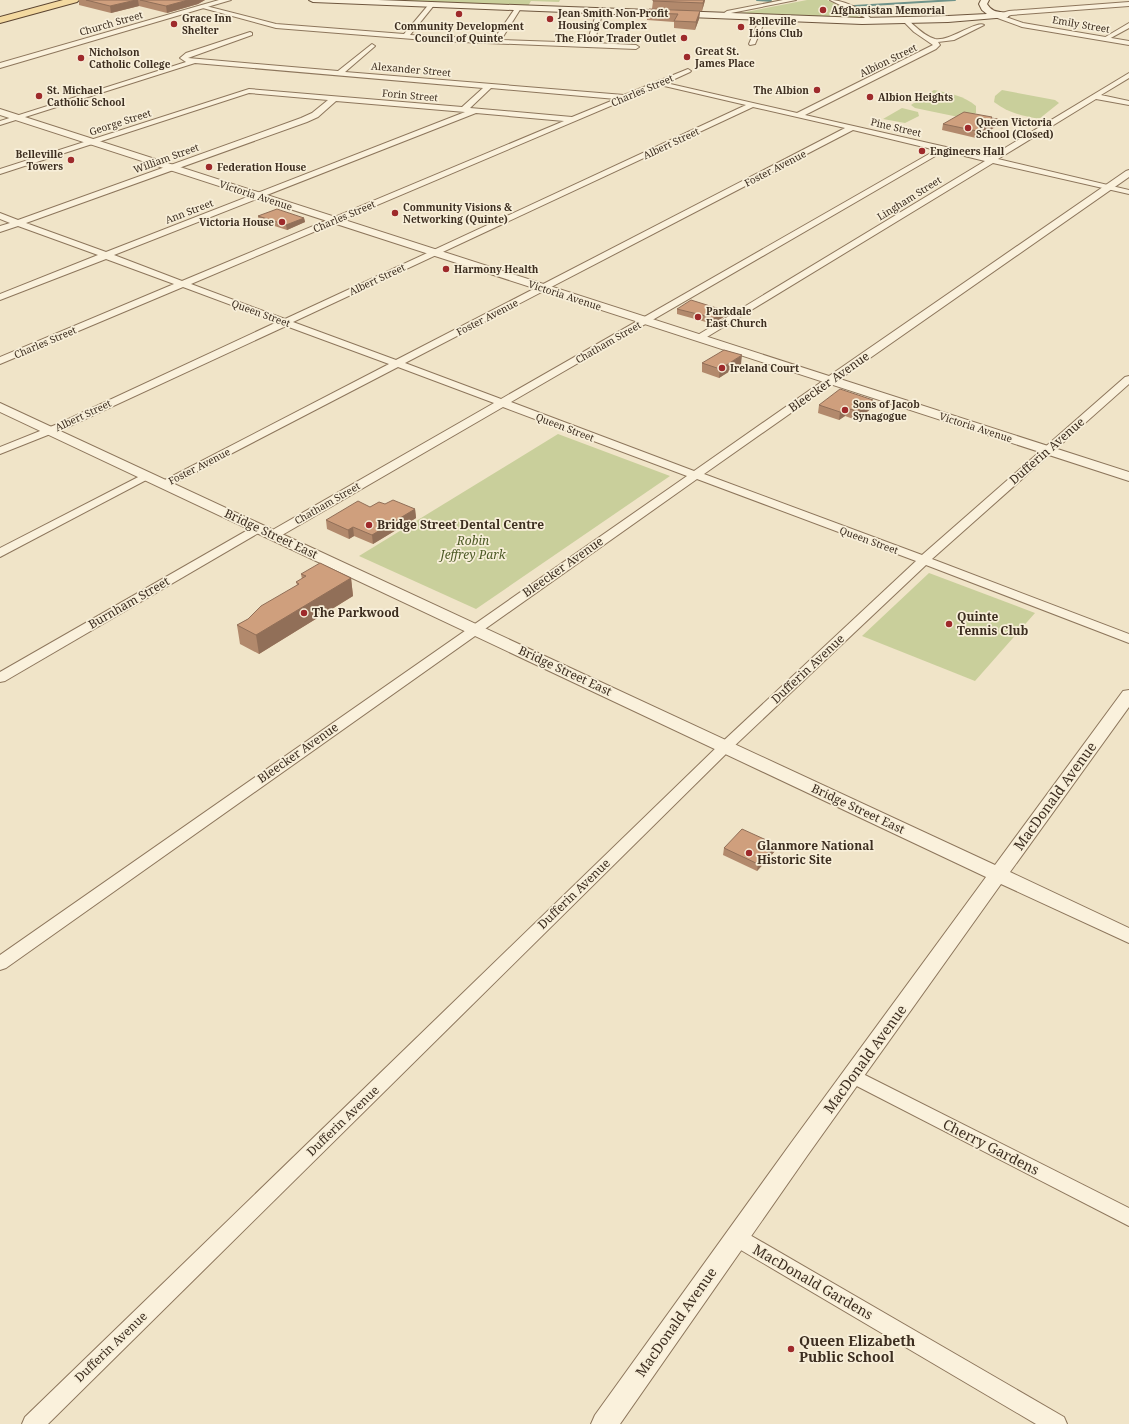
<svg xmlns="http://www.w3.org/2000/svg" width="1129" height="1424" font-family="'Noto Serif',serif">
  <rect width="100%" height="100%" fill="#f0e4c8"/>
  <!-- green -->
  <g fill="#c9cf9b">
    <path d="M381 0H560L559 2 531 1 528 6Z"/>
    <path d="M807 0H827L853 12 860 18 741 13Z"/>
    <path d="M934 90C950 93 964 96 976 106V113L968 119 915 108 911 105Z"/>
    <path d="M1002 90 1055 100 1059 103 1039 119C1023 116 1008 113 994 102L995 96Z"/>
    <path d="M902 108 918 112 919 116 905 123 883 119Z"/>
    <path d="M558 434 670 476 476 609 359 556Z"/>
    <path d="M929 573 1035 613 975 681 862 636Z"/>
  </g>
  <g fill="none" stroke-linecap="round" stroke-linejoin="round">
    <!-- stream -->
    <g stroke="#6f938a" stroke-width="2">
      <path d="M757 0 771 1"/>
      <path d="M854 6 955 0"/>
    </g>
    <defs>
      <g id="minor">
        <path d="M783 0H796L731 13 723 18 720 16 727 11Z"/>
        <path d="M830 0C844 0 865 10 873 21L868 22 864 17Z"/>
        <path d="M432 2 435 4 410 35 494 39 516 7 518 6 521 8 501 40 587 43 597 11 600 9 603 11 594 43 636 45 639 47 636 49 438 41 276 28 199 7 202 5 276 24 404 34 430 3Z"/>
        <path d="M763 16 766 18 755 44 750 45 749 44 760 18Z"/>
        <path d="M903 19H907C915 26 924 36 935 39 949 42 977 20 984 25L954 40 938 42 940 45 936 49 805 115 990 157 1129 73V78L1101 95 1129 101V105L1096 99 998 159 1129 190V194L993 163 702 340H696L694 338 696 336 985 161 944 151 511 402 694 471 827 378H835L836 380 835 382 704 474 922 555 1125 377 1129 376V384L932 559 1129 634V643L926 565 730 750 48 1424H22L25 1417 720 744 916 561 697 479 6 968 0 970V955L687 476 503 407 277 538H269L267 535 269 532 494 403 398 367 169 486H161L159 484 161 482 389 364 286 326 68 427 0 454V447L60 423 277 322 183 287 0 364V357L174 284 106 259 0 300V294L98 255 18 226 0 232V226L10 223 0 219V213L18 220 301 118 312 113 328 100 249 93 0 174V169L249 89 462 107 483 88 195 63 0 125V121L186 62 180 58 186 53 250 32 252 33V35L188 58 338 71 372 44 375 46 374 47 345 72 624 95 688 69 691 71 690 72 666 83 797 113 933 45 914 32 903 21ZM660 85 746 105 285 319 191 284ZM491 88 616 99 572 117 470 108ZM336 101 465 112 106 252 26 223 307 122 318 117ZM753 107 845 128 396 360 293 322ZM476 113 564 121 182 281 114 255ZM853 130 936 150 501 399 405 363Z"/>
        <path d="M1129 23V28L1107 40 1102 39Z"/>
        <path d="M146 473 150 474 152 476 150 478 0 557V548Z"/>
        <path d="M258 524 262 525 264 528 262 531 5 681 0 682V672Z"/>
        <path d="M853 1069 1129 1208V1226L847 1081 844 1076 847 1071Z"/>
        <path d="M736 1228 743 1231 1064 1417 1067 1424H1036L729 1243 726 1237 729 1231Z"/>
      </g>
      <g id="tertiary">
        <path d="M219 0H231L0 68V63Z"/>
        <path d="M1129 2V6L1011 15 1006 17 1023 23 1129 41V45L1022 27 992 16 996 14 1001 15 1002 13 1009 11Z"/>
        <path d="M0 109 829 376 1126 171 1129 170V177L840 379 1129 472V481L0 115Z"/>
        <path d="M0 403 995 865 1123 691 1129 690V707L1010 872 1129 928V943L1001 884 807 1156 620 1424H591L595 1415 791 1143 986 877 0 412Z"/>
      </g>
      <path id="secondary" d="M309 0H378L862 18 948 16 987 14 982 10 979 4 981 0H989L987 4C995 16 1002 9 1009 15L1008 17 948 22 862 24 313 2Z"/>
      <path id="primary" d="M63 0H79L77 2 0 23V17Z"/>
    </defs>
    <!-- minor casing -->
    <use href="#minor" stroke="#8d765c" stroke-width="2"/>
    <!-- tertiary casing -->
    <use href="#tertiary" stroke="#8d765c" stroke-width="2"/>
    <!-- secondary casing -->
    <use href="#secondary" stroke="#6f573f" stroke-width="2"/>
    <!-- primary casing -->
    <use href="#primary" stroke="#5b4430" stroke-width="2"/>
    <!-- minor -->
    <use href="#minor" fill="#faf1dc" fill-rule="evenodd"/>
    <!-- tertiary -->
    <use href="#tertiary" fill="#faf1dc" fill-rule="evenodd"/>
    <!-- secondary -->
    <use href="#secondary" fill="#faf1dc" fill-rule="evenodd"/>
    <!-- primary -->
    <use href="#primary" fill="#f3d9a0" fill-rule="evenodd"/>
  </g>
  <!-- wall -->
  <g fill="#b2896c">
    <path d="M79 0H205L198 4 167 13 139 6 111 13 79 5Z"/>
    <path d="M705 0 704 4 702 11 652 9 653 1Z"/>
    <path d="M700 11 699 19 695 30 674 28V22L647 20V13Z"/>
    <path d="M992 118 998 119 997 126 976 138 942 130 943 124Z"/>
    <path d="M258 216 304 218 305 222 287 230 259 221Z"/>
    <path d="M677 309 725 316 713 324 677 314Z"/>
    <path d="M702 363 741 364 719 378 702 372Z"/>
    <path d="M873 400 872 408 856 420 845 416 839 420 818 413 819 405Z"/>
    <path d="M385 504 415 509 416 518 373 544 354 536 349 539 327 529 326 520 370 507Z"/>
    <path d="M301 574 351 578 353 596 259 654 240 644 237 625 248 619 297 585 296 582 302 579Z"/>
    <path d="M724 848 775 851 757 871 723 855Z"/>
  </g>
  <!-- shaded-wall -->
  <g fill="#916f58">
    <path d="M136 0H138L139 6 111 13 110 6Z"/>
    <path d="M188 0H205L198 4 167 13 166 6Z"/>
    <path d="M704 0H705L704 4 702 11 703 3Z"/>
    <path d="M700 11 699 19 695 30 696 22Z"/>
    <path d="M992 117 991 123 998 119 997 126 976 138 977 131Z"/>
    <path d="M304 218 305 222 287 230 286 225Z"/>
    <path d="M726 311 725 316 713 324 714 318Z"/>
    <path d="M742 355 741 364 719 378 720 369Z"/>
    <path d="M873 400 872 408 856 420 857 411Z"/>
    <path d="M846 408 845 416 839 420 840 412Z"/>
    <path d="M415 509 416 518 373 544 372 535Z"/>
    <path d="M353 527 354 536 349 539 348 530Z"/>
    <path d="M351 578 353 596 259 654 256 635Z"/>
    <path d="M775 844V851L757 871 758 864Z"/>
  </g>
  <!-- building -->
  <g fill="#cf9f7d" stroke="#916f58">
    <path d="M86 0H136L110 6Z"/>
    <path d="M140 0H188L166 6Z"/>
    <path d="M653 0H704L703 3 653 1Z"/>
    <path d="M649 9 700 11 696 22 674 21 678 14 647 13Z"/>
    <path d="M964 112 992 117 991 118 998 119 977 131 943 124Z"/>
    <path d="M277 209 304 218 286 225 258 216Z"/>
    <path d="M691 300 726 311 714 318 677 309Z"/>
    <path d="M724 350 742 355 720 369 702 363Z"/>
    <path d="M840 389 873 400 857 411 846 408 840 412 819 405Z"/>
    <path d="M393 500 415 509 372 535 353 527 348 530 326 520 358 501 370 507 379 502 385 504Z"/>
    <path d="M320 563 351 578 256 635 237 625 248 619 261 606 299 584 296 582 306 576 301 574Z"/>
    <path d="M742 829 775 844 758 864 724 848Z"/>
  </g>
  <!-- markers -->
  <g fill="#9e2a2b" stroke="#f7eed8" stroke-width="1.5">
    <circle cx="823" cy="10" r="4"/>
    <circle cx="459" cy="14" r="4"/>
    <circle cx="550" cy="19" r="4"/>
    <circle cx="174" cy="24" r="4"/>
    <circle cx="741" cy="27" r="4"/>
    <circle cx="684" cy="38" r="4"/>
    <circle cx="687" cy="57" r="4"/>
    <circle cx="81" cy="58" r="4"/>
    <circle cx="817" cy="90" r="4"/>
    <circle cx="39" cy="96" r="4"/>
    <circle cx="870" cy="97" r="4"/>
    <circle cx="968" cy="128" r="4"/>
    <circle cx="922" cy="151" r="4"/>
    <circle cx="71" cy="160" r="4"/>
    <circle cx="209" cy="167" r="4"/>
    <circle cx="395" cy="213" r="4"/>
    <circle cx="282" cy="222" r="4"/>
    <circle cx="446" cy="269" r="4"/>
    <circle cx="698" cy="317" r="4"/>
    <circle cx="722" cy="368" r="4"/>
    <circle cx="845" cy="410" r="4"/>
    <circle cx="369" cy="525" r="4"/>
    <circle cx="304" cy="613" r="4"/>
    <circle cx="949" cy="624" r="4"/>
    <circle cx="749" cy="853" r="4"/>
    <circle cx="791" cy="1349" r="4"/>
  </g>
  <g text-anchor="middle" stroke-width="3.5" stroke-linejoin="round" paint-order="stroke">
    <!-- far-poi labels -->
    <g font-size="10" font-weight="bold" fill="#3d2e20" stroke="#f7eed8" text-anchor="start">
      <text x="831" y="14">Afghanistan Memorial</text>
      <text x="558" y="17">Jean Smith Non-Profit<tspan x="558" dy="12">Housing Complex</tspan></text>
      <text x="182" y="22">Grace Inn<tspan x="182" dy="12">Shelter</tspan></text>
      <text x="749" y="25">Belleville<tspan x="749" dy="12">Lions Club</tspan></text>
      <text x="459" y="30" text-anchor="middle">Community Development<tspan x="459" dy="12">Council of Quinte</tspan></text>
      <text x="676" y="42" text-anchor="end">The Floor Trader Outlet</text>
      <text x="695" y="55">Great St.<tspan x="695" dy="12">James Place</tspan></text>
      <text x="89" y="56">Nicholson<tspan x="89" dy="12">Catholic College</tspan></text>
      <text x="47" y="94">St. Michael<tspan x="47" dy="12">Catholic School</tspan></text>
      <text x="809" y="94" text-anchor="end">The Albion</text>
      <text x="878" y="101">Albion Heights</text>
      <text x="976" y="126">Queen Victoria<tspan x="976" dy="12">School (Closed)</tspan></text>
      <text x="930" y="155">Engineers Hall</text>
      <text x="63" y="158" text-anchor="end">Belleville<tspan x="63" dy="12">Towers</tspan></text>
      <text x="217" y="171">Federation House</text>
      <text x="403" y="211">Community Visions &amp;<tspan x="403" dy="12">Networking (Quinte)</tspan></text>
      <text x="274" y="226" text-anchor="end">Victoria House</text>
      <text x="454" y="273">Harmony Health</text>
      <text x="706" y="315">Parkdale<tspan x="706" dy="12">East Church</tspan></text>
      <text x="730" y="372">Ireland Court</text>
      <text x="853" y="408">Sons of Jacob<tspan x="853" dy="12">Synagogue</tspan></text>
    </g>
    <!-- far-street labels -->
    <g font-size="10" fill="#3d2e20" stroke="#f7eed8">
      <text transform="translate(111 23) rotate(-16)" y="4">Church Street</text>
      <text transform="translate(1081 24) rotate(10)" y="4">Emily Street</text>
      <text transform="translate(888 60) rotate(-26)" y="4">Albion Street</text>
      <text transform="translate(411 69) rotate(5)" y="4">Alexander Street</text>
      <text transform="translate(642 90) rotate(-23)" y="4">Charles Street</text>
      <text transform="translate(410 95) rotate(5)" y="4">Forin Street</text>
      <text transform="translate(120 122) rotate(-18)" y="4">George Street</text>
      <text transform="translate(896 127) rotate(13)" y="4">Pine Street</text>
      <text transform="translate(671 143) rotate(-25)" y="4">Albert Street</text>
      <text transform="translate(166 158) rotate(-20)" y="4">William Street</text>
      <text transform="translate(775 168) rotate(-27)" y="4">Foster Avenue</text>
      <text transform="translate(256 195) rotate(18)" y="4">Victoria Avenue</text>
      <text transform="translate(909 198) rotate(-32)" y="4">Lingham Street</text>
      <text transform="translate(189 211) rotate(-21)" y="4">Ann Street</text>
      <text transform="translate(344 216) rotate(-23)" y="4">Charles Street</text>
      <text transform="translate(377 279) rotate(-25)" y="4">Albert Street</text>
      <text transform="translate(565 295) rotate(18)" y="4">Victoria Avenue</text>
      <text transform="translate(261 313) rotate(20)" y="4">Queen Street</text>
      <text transform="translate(487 317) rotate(-27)" y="4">Foster Avenue</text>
      <text transform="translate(45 342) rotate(-23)" y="4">Charles Street</text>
      <text transform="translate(608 342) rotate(-30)" y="4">Chatham Street</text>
      <text transform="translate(83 415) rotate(-25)" y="4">Albert Street</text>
      <text transform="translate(565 427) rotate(21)" y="4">Queen Street</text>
      <text transform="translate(976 427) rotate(18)" y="4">Victoria Avenue</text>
      <text transform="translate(199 466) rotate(-27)" y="4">Foster Avenue</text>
      <text transform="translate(327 503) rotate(-30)" y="4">Chatham Street</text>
      <text transform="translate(869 540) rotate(20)" y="4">Queen Street</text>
    </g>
    <!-- street labels -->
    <g font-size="12" fill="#3d2e20" stroke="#f7eed8">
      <text transform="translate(829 382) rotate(-35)" y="4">Bleecker Avenue</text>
      <text transform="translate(1047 451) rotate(-41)" y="4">Dufferin Avenue</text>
      <text transform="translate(271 534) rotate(25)" y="4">Bridge Street East</text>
      <text transform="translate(563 567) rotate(-35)" y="4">Bleecker Avenue</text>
      <text transform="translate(129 603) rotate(-30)" y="4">Burnham Street</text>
      <text transform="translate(808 669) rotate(-43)" y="4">Dufferin Avenue</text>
      <text transform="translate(565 671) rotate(25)" y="4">Bridge Street East</text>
      <text transform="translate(298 753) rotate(-35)" y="4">Bleecker Avenue</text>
      <text transform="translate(858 809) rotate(25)" y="4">Bridge Street East</text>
      <text transform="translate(574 894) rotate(-44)" y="4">Dufferin Avenue</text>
      <text transform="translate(343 1121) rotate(-44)" y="4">Dufferin Avenue</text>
      <text transform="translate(111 1347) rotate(-44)" y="4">Dufferin Avenue</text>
    </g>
    <!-- poi labels -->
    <g font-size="12" font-weight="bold" fill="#3d2e20" stroke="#f7eed8" text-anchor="start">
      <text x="377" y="529">Bridge Street Dental Centre</text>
      <text x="312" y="617">The Parkwood</text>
      <text x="957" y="621">Quinte<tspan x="957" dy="14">Tennis Club</tspan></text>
      <text x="757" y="850">Glanmore National<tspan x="757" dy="14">Historic Site</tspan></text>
    </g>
    <!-- park labels -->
    <g font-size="12" font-style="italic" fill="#4d5a26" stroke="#f7eed8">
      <text x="473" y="545">Robin<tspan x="473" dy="14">Jeffrey Park</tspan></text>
    </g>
    <!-- near-street labels -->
    <g font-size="14" fill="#3d2e20" stroke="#f7eed8">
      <text transform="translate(1055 796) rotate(-54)" y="5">MacDonald Avenue</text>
      <text transform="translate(865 1059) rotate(-54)" y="5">MacDonald Avenue</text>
      <text transform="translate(991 1147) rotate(27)" y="5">Cherry Gardens</text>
      <text transform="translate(813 1282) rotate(30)" y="5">MacDonald Gardens</text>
      <text transform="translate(676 1322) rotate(-55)" y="5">MacDonald Avenue</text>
    </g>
    <!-- near-poi labels -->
    <g font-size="14" font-weight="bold" fill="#3d2e20" stroke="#f7eed8" text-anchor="start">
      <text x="799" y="1346">Queen Elizabeth<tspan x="799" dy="16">Public School</tspan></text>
    </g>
  </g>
</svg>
